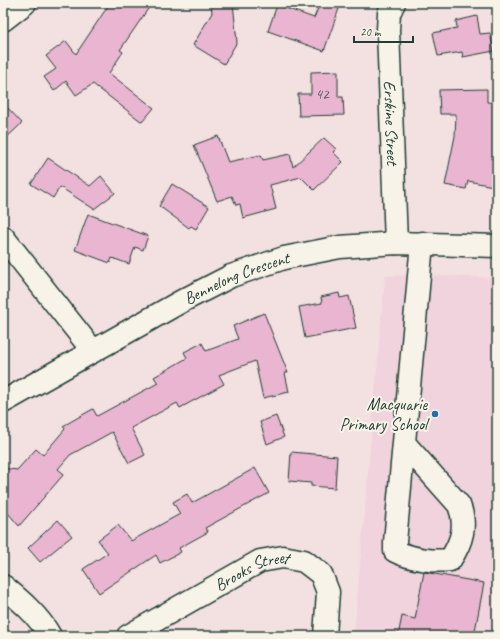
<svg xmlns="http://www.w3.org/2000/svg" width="500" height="639" font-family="Caveat,sans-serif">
  <rect width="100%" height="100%" fill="#f3e0e1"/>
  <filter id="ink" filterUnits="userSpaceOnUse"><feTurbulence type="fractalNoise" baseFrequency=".025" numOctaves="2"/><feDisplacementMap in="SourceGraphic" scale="8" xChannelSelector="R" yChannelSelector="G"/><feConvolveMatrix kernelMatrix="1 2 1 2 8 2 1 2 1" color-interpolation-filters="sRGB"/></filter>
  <g filter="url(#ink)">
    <!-- built -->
    <path fill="#f0d3dc" d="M424 275 497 278V636H354L385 276Z"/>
    <!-- building -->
    <g fill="#eab5d0" stroke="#1f3d34">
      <path d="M110 3H152L120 50 123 52 109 73 154 108 142 122 93 84 76 95 66 81 54 91 44 77 56 69 46 56 66 41 76 54Z"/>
      <path d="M211 3H233L237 42 224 64 193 45 212 13Z"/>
      <path d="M320 3H341L324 51 268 31 277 5 314 18Z"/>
      <path d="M477 16 480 34 490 33 494 51 463 57 462 52 438 56 433 33 457 28 456 21Z"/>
      <path d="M338 71V97H343L344 115 299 116 298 94H311V72Z"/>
      <path d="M487 89V102L497 103V163L493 186 468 181 466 189 445 185 455 136 456 114H440L439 90Z"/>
      <path d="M3 103 22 123 3 141Z"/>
      <path d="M218 136 228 162 261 155 263 160 290 154 293 167 324 138 336 149 333 152 343 162 314 190 301 177 270 185 276 209 243 218 240 204 236 205 232 196 217 201 194 145Z"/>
      <path d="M48 158 90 186 101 176 115 193 94 209 60 187 53 198 31 184Z"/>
      <path d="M172 184 209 207 196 229 191 226 189 228 159 206Z"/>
      <path d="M88 214 148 236 143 250 135 247 129 264 112 258 110 263 75 250Z"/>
      <path d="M339 293 340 298 349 296 356 328 305 338 299 307 322 303 321 297Z"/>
      <path d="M264 313 288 373H285L289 392 263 398 255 361 219 375 224 384 180 408 177 403 131 428 145 455 129 463 112 432 70 455 58 469 64 474 19 526 3 507V468L17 470 36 449 43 455 65 429 63 426 93 409 97 416 158 383 154 377 187 358 184 352 202 343 206 351 238 339 233 326Z"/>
      <path d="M276 416 284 437 267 444 260 422Z"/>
      <path d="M291 452 337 456 335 488 311 486V483L289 481Z"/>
      <path d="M255 468 269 493 205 528 208 532 179 548 181 552 160 563 156 555 99 593 83 569 108 553 98 540 118 525 131 541 180 514 173 502 187 494 192 503Z"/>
      <path d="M58 520 72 536 40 562 28 548Z"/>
      <path d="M424 572 484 583 474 636H398L402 616 415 619Z"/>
    </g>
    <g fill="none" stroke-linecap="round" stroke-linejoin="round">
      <defs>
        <g id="minor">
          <path id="s1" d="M394 3 389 13 388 30 396 243"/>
          <path d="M3 20 25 3"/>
          <path d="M3 237 93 351"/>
          <path id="s2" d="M3 402 182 301 231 276 284 258 340 247 396 243 497 246"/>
          <path d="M404 443 459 505C467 525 462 542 450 560 433 562 411 559 395 551V542L422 243"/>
          <path d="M3 586C20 600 39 616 50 636"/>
          <path id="s3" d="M128 636 260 561 283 557 304 561 321 574 328 592 325 636"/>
        </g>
      </defs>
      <!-- minor casing -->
      <use href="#minor" stroke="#1f3d34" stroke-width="25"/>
      <!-- minor -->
      <use href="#minor" stroke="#f7f3e8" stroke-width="22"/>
    </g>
  </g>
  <!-- markers -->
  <circle fill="#1f6fb2" stroke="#f7f3e8" stroke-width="1.5" cx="435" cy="414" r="4"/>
  <g text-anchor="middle" stroke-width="4" stroke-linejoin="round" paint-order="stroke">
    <!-- number labels -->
    <g font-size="15" fill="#525b5b">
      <text x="322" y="99">42</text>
    </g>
    <!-- street labels -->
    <g font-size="17" fill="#1f3d34" stroke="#f7f3e8">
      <text dy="6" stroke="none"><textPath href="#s1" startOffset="121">Erskine Street</textPath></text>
      <text dy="6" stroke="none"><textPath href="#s2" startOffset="265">Bennelong Crescent</textPath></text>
      <text dy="6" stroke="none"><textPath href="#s3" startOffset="141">Brooks Street</textPath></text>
    </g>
    <!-- poi labels -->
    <g font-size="17" fill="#1f3d34" stroke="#f7f3e8" text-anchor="end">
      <text x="427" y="410">Macquarie<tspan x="427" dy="20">Primary School</tspan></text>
    </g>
  </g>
  <!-- margin -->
  <rect width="500" height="639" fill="none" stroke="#f7f3e8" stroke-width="16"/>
  <rect x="8" y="8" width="484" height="623" fill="none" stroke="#1f3d34" stroke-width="1.5" filter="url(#ink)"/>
  <!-- scale -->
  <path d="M354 36v6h59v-6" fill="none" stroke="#1f3d34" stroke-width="2"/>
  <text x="360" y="36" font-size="12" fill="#1f3d34" stroke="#f7f3e8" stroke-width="3" paint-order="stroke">20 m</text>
</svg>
